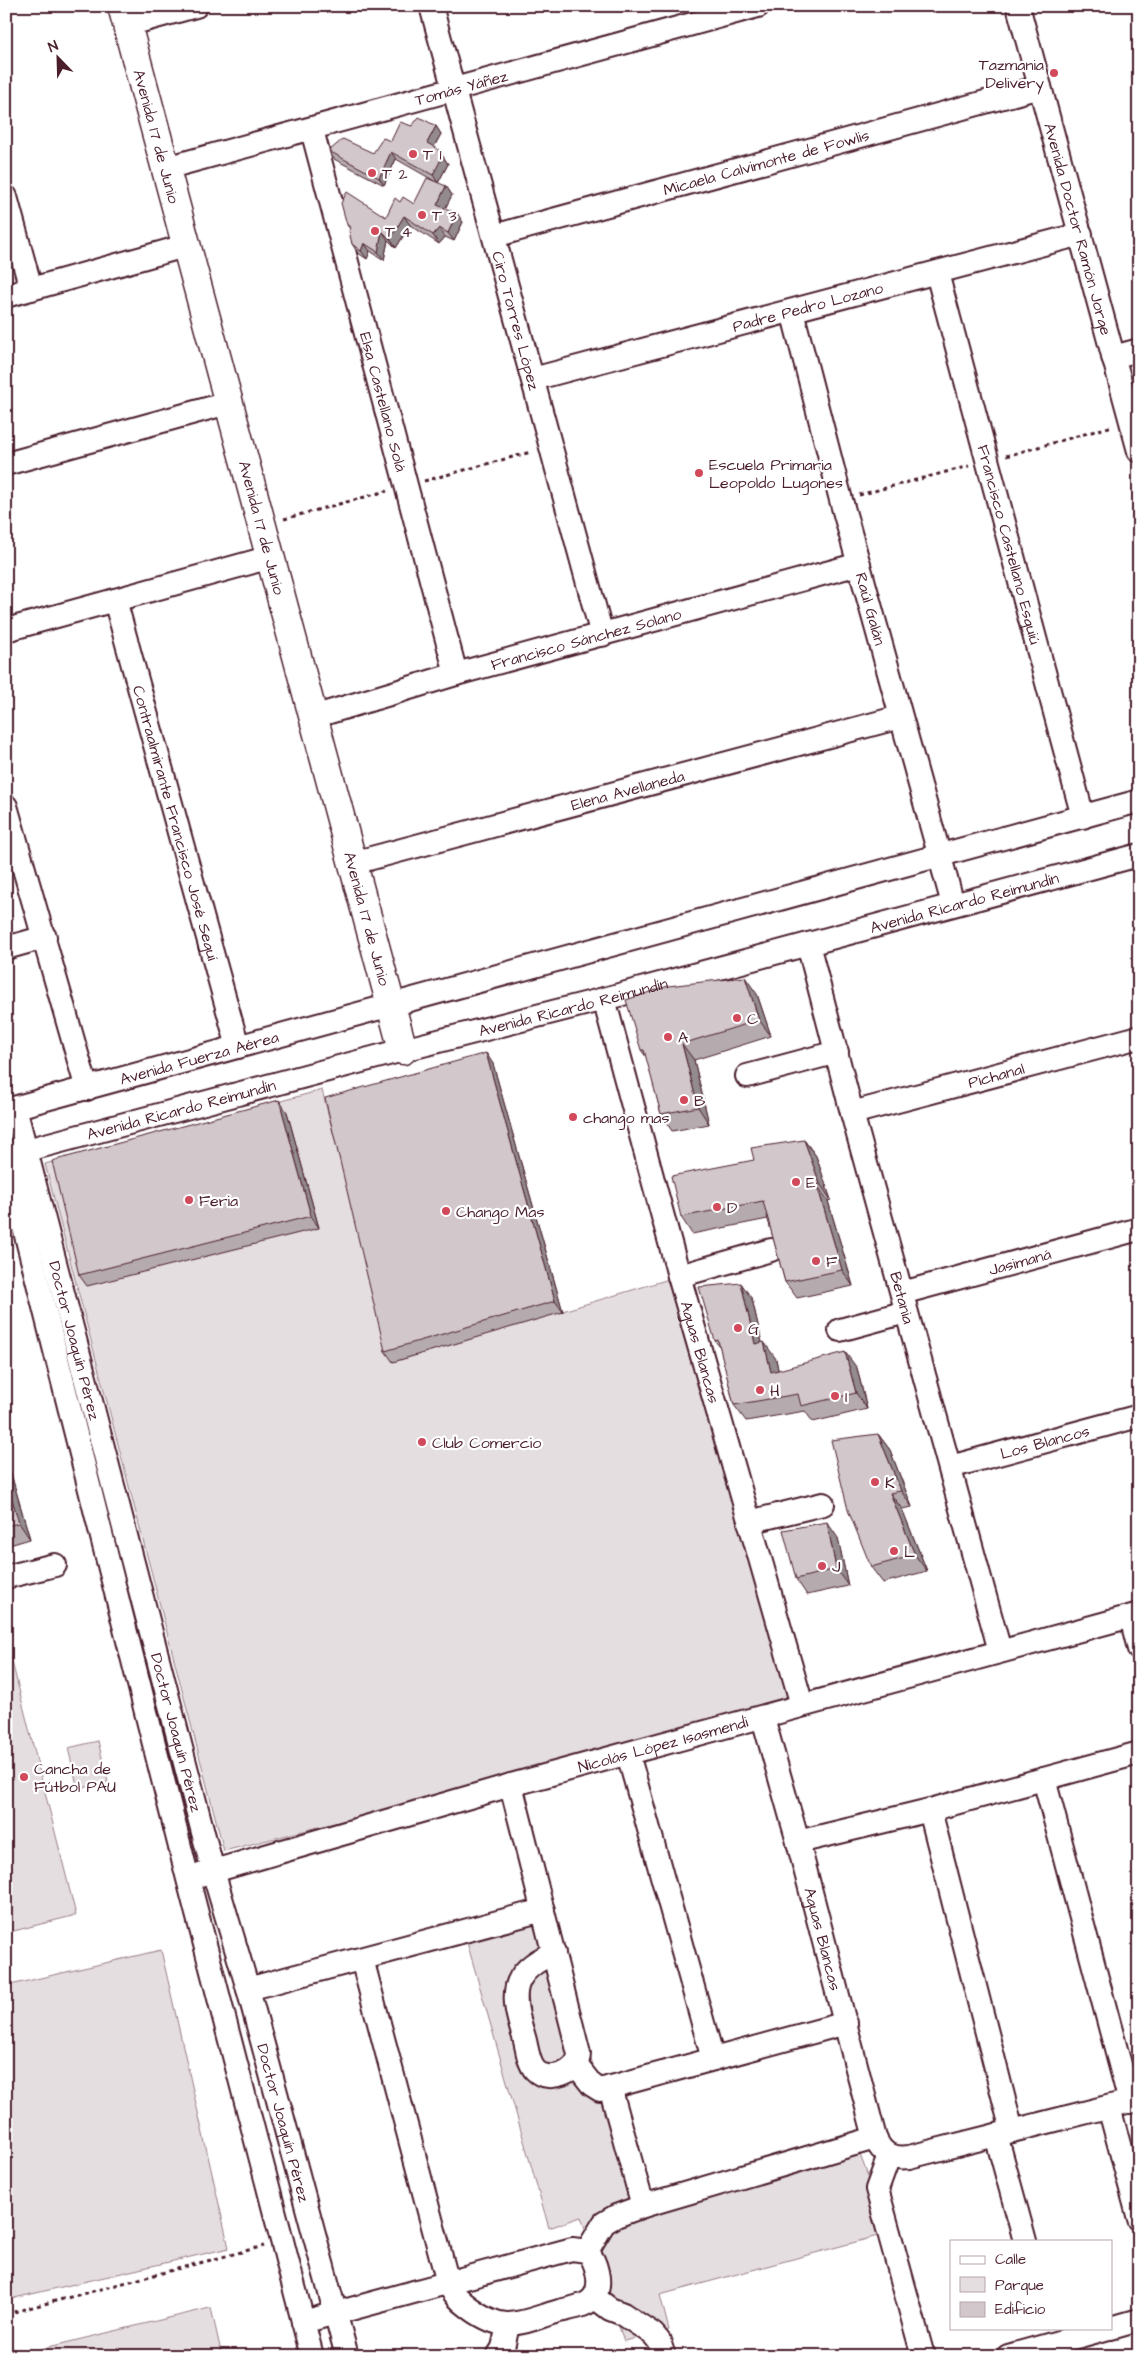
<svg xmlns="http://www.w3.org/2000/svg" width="1145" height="2362" font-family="'Architects Daughter',sans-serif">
  <rect width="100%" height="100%" fill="#fff"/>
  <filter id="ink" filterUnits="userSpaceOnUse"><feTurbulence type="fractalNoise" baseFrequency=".02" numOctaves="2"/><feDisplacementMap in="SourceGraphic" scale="10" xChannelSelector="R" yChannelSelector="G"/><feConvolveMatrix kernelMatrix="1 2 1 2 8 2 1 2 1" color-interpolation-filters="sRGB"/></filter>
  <g filter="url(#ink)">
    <!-- green -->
    <g fill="#e5dee0" stroke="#987e86">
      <path d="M322 1090 393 1362 679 1276 802 1705 224 1851 45 1164Z"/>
      <path d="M6 1638 76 1915 6 1933Z"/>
      <path d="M98 1741 108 1782 78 1789 68 1748Z"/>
      <path d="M544 1915 636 2198 852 2133 889 2233 660 2295 669 2330 624 2341 581 2217 549 2228 464 1932Z"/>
      <path d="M161 1950 229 2248 6 2300V1986Z"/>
      <path d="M211 2308 222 2356H11L210 2308Z"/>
    </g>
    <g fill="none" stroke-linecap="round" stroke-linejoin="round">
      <defs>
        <g id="minor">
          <path id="s1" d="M431 6 602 635"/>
          <path id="s2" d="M1018 6 1139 451"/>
          <path d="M127 25 196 6"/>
          <path id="s3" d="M312 130 456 674"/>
          <path id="s4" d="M166 168 758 6"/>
          <path d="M6 197 31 289"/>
          <path id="s5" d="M494 236 1040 87"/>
          <path id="s6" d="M937 273 1083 817"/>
          <path d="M6 296 185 246"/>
          <path id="s7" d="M792 311 841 500 953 904"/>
          <path d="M1113 357 1139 350"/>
          <path id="s8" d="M533 379 1081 234"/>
          <path d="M6 464 228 403"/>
          <path id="s9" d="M115 600 238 1047"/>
          <path d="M6 630 271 557"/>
          <path id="s10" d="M313 717 456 674 859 564"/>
          <path d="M6 806 87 1089"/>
          <path id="s11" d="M353 863 900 717"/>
          <path id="s12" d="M808 944 852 1113 1000 1651"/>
          <path d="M6 948 45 937"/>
          <path id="s13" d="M604 999 679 1276 802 1705"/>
          <path d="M747 1076 837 1052"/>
          <path id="s14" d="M15 1108 213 1871 248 1989 347 2356"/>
          <path id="s15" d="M6 1110 1139 801"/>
          <path id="s16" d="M852 1113 1139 1037"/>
          <path id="s17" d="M12 1154 403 1050 604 999 1139 855"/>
          <path d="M6 1156 188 1879 312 2356"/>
          <path d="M679 1276 771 1250"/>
          <path id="s18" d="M902 1293 1139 1229"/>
          <path d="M840 1330 906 1312"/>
          <path id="s19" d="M950 1467 1139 1416"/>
          <path d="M749 1522 823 1504"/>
          <path d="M6 1577 55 1565"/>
          <path d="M1131 1617 1139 1649"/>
          <path id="s20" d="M763 1718 798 1842 875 2138C882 2154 891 2159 909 2157L1139 2099"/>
          <path d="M628 1754 713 2059"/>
          <path d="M1044 1779 1130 2102"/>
          <path d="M511 1785 579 2054C579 2072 548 2084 535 2070 528 2062 527 2047 524 2037 511 1996 508 1972 554 1953"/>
          <path d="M930 1810 1012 2131"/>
          <path d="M798 1842 930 1810 1139 1753"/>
          <path id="s21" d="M200 1875 511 1785 1139 1614"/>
          <path d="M248 1989 543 1910"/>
          <path d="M577 2066 592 2085 600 2090 846 2023"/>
          <path d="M610 2087 643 2206"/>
          <path d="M1109 2107 1139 2219"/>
          <path d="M996 2135 1025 2241"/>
          <path d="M889 2156 877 2189 923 2356"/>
          <path d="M587 2251 604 2223 616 2216 643 2206 875 2138"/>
          <path d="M594 2297 610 2309 623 2314 653 2334 659 2341 664 2356"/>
          <path d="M303 2322C392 2297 482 2273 572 2249L587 2251C596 2261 603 2284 594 2297 587 2307 570 2308 559 2311 520 2322 506 2335 470 2308 460 2301 453 2294 448 2283L362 1959"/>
          <path d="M1111 2328 1139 2320"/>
          <path d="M498 2356 503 2348 508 2325"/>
          <path d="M1008 2356 1109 2328"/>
        </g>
        <g id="major">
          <path id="s22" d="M122 6 403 1050"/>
        </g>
      </defs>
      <!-- minor casing -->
      <use href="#minor" stroke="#4a1f2b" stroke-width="26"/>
      <!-- major casing -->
      <use href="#major" stroke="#4a1f2b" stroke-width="31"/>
      <!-- path -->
      <g stroke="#4a1f2b" stroke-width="3" stroke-dasharray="4 4" stroke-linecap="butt">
        <path d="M1006 456 1113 426"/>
        <path d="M424 481 531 452"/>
        <path d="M859 495 969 466"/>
        <path d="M284 519 387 491"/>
        <path d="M6 2314 264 2246"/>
      </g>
      <!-- minor -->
      <use href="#minor" stroke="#fff" stroke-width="22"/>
      <!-- major -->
      <use href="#major" stroke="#fff" stroke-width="28"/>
    </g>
    <!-- wall -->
    <g fill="#b5abaf" stroke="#4a1f2b">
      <path d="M412 126H436L441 134 434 147 443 156 448 164 438 183 396 159 384 185 334 159 329 151 373 153Z"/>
      <path d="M446 186 452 195 445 208 463 222 454 241 445 237 439 244 410 225 396 248 388 240 384 260 370 251 367 259 358 253 352 244 350 229 347 225 386 217 400 202 414 204Z"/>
      <path d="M757 994 771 1036 694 1060 709 1124 672 1131 661 1114 647 1058 641 1050Z"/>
      <path d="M486 1053 493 1064 563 1312 393 1362 385 1351Z"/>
      <path d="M287 1112 319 1228 87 1286 79 1275Z"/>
      <path d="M804 1140 816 1156 831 1200 828 1201 853 1286 797 1298 785 1282 768 1219 692 1234 681 1217Z"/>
      <path d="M752 1299 762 1343 776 1359 778 1370 857 1368 867 1409 813 1422 805 1411 746 1421 734 1405 720 1347 715 1341Z"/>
      <path d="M878 1434 890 1450 912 1507 902 1509 927 1571 883 1583 871 1567Z"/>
      <path d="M6 1457 30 1539 6 1546Z"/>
      <path d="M838 1538 848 1586 807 1595 796 1579Z"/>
    </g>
    <!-- shaded-wall -->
    <g fill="#938b8e" stroke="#4a1f2b">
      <path d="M436 126 441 134 432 150 427 143Z"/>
      <path d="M438 149 448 164 438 183 433 175Z"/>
      <path d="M391 152 396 159 384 185 379 178Z"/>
      <path d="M446 186 452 195 443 213 437 205Z"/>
      <path d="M457 213 463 222 454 241 448 233Z"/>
      <path d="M404 216 410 225 396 248 390 239Z"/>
      <path d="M439 228 445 237 439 244 433 235Z"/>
      <path d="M382 231 388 240 384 260 378 252Z"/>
      <path d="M364 243 370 251 367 259 361 251Z"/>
      <path d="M745 977 757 994 771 1036 759 1020Z"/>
      <path d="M682 1044 694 1060 709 1124 698 1107Z"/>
      <path d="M486 1053 493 1064 563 1312 555 1301Z"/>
      <path d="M279 1100 287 1112 319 1228 311 1216Z"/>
      <path d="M804 1140 816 1156 831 1200 820 1184Z"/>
      <path d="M817 1185 828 1201 853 1286 842 1270Z"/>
      <path d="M741 1283 752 1299 766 1360 755 1344Z"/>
      <path d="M764 1342 776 1359 782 1389 771 1372Z"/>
      <path d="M845 1352 857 1368 867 1409 856 1393Z"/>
      <path d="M878 1434 890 1450 912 1507 901 1491Z"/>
      <path d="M6 1457 30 1539 19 1523 6 1480Z"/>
      <path d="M890 1493 902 1509 927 1571 915 1555Z"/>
      <path d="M827 1522 838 1538 848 1586 836 1569Z"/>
    </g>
    <!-- building -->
    <g fill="#d2c7cb" stroke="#4a1f2b">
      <path d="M419 117 436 126 427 143 438 149 442 157 433 175 391 152 379 178 329 151 343 139 373 153 383 138 391 141 400 122 412 126Z"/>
      <path d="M427 178 446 186 437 205 457 213 448 233 439 228 433 235 404 216 390 239 382 231 378 252 364 243 361 251 352 244 349 231 351 227 347 225 341 203 347 192 386 217 395 198 400 202 403 197 414 204Z"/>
      <path d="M745 977 759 1020 682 1044 698 1107 661 1114 644 1050H641L626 1000 668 986Z"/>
      <path d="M486 1053 555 1301 385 1351 325 1098Z"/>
      <path d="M279 1100 311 1216 79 1275 52 1161Z"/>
      <path d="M804 1140 820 1184 817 1185 842 1270 785 1282 763 1201 681 1217 671 1176 754 1160 751 1148Z"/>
      <path d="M741 1283 755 1344 764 1342 771 1372 845 1352 856 1393 801 1406 798 1394 734 1405 718 1340 715 1341 699 1287Z"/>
      <path d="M878 1434 901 1491 890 1493 915 1555 871 1567 848 1510 831 1440Z"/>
      <path d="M6 1480 19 1523 6 1526Z"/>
      <path d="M827 1522 836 1569 796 1579 783 1530Z"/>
    </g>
  </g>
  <!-- markers -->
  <g fill="#d1495b" stroke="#fff" stroke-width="2">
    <circle cx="1054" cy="73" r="5"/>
    <circle cx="413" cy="154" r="5"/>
    <circle cx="372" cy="173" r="5"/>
    <circle cx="422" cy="215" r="5"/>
    <circle cx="375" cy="231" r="5"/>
    <circle cx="699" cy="473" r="5"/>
    <circle cx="737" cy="1018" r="5"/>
    <circle cx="668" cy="1037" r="5"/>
    <circle cx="684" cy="1100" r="5"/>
    <circle cx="573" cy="1117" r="5"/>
    <circle cx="796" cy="1182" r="5"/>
    <circle cx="189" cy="1200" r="5"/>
    <circle cx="717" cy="1207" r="5"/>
    <circle cx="446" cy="1211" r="5"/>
    <circle cx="816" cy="1261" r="5"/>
    <circle cx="738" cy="1328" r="5"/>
    <circle cx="760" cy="1390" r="5"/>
    <circle cx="835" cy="1396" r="5"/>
    <circle cx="422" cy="1442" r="5"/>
    <circle cx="875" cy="1482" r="5"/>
    <circle cx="894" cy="1551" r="5"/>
    <circle cx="822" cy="1566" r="5"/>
    <circle cx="24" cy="1777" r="5"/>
  </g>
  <g text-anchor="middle" stroke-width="4.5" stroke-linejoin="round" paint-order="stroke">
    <!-- poi labels -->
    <g font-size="16" fill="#4a1f2b" stroke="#fff" text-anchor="start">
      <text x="1044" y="70" text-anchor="end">Tazmania<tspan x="1044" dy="18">Delivery</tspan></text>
      <text x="423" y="160">T 1</text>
      <text x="382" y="179">T 2</text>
      <text x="432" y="221">T 3</text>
      <text x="385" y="237">T 4</text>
      <text x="709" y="470">Escuela Primaria<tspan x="709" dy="18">Leopoldo Lugones</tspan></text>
      <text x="747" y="1024">C</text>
      <text x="678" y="1043">A</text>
      <text x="694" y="1106">B</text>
      <text x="583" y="1123">chango mas</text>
      <text x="806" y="1188">E</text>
      <text x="199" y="1206">Feria</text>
      <text x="727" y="1213">D</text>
      <text x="456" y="1217">Chango Mas</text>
      <text x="826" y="1267">F</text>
      <text x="748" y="1334">G</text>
      <text x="770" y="1396">H</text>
      <text x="845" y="1402">I</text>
      <text x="432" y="1448">Club Comercio</text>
      <text x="885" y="1488">K</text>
      <text x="904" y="1557">L</text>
      <text x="832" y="1572">J</text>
      <text x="34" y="1774">Cancha de<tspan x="34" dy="18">Fútbol PAU</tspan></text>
    </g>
    <!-- street labels -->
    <g font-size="16" fill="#4a1f2b" stroke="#fff">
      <text dy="6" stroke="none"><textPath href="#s4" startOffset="306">Tomás Yáñez</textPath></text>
      <text dy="6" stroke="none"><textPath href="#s22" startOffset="135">Avenida 17 de Junio</textPath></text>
      <text dy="6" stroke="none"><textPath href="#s5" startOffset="282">Micaela Calvimonte de Fowlis</textPath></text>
      <text dy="6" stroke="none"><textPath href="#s2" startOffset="231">Avenida Doctor Ramón Jorge</textPath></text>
      <text dy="6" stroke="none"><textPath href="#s8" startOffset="284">Padre Pedro Lozano</textPath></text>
      <text dy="6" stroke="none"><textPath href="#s1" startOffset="326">Ciro Torres López</textPath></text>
      <text dy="6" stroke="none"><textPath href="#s3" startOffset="281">Elsa Castellano Solá</textPath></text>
      <text dy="6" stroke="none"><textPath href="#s22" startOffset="540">Avenida 17 de Junio</textPath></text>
      <text dy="6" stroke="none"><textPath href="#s6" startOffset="281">Francisco Castellano Esquiú</textPath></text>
      <text dy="6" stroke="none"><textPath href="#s7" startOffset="308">Raúl Galán</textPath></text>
      <text dy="6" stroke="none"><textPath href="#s10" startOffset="284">Francisco Sánchez Solano</textPath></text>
      <text dy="6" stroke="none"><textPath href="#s11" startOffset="284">Elena Avellaneda</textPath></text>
      <text dy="6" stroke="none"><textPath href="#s9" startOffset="231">Contraalmirante Francisco José Seguí</textPath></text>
      <text dy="6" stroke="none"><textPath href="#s17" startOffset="985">Avenida Ricardo Reimundín</textPath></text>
      <text dy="6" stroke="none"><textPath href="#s22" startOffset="945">Avenida 17 de Junio</textPath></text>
      <text dy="6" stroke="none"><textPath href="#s17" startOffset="580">Avenida Ricardo Reimundín</textPath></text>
      <text dy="6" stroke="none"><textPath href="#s15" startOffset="200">Avenida Fuerza Aérea</textPath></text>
      <text dy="6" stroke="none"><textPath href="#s16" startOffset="149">Pichanal</textPath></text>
      <text dy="6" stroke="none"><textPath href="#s17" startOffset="175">Avenida Ricardo Reimundín</textPath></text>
      <text dy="6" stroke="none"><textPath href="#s18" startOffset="122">Jasimaná</textPath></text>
      <text dy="6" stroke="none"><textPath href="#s12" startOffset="366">Betania</textPath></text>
      <text dy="6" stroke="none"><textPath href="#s14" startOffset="240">Doctor Joaquín Pérez</textPath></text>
      <text dy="6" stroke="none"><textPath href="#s13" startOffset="366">Aguas Blancas</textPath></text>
      <text dy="6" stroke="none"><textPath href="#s19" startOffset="98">Los Blancos</textPath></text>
      <text dy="6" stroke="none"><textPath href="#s14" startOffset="645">Doctor Joaquín Pérez</textPath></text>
      <text dy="6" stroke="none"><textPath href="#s21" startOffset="481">Nicolás López Isasmendi</textPath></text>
      <text dy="6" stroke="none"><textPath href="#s20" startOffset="229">Aguas Blancas</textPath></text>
      <text dy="6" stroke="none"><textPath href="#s14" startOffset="1050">Doctor Joaquín Pérez</textPath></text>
    </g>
  </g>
  <!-- margin -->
  <rect width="1145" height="2362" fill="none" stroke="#fff" stroke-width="25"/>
  <rect x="12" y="12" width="1120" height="2337" fill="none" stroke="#4a1f2b" stroke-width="2" filter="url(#ink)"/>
  <!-- legend -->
  <rect x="950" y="2240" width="162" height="90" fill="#ffffff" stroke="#b7a5aa"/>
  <rect x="960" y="2256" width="25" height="8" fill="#ffffff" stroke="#b7a5aa"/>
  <text x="995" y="2264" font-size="15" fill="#4a1f2b">Calle</text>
  <rect x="960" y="2277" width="25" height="15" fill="#e5dee0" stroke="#b7a5aa"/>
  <text x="995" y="2290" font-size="15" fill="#4a1f2b">Parque</text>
  <rect x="960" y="2302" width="25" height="15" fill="#d2c7cb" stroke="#b7a5aa"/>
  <text x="995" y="2314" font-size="15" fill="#4a1f2b">Edificio</text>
  <!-- north arrow -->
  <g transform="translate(58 58) rotate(337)" stroke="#ffffff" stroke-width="4" paint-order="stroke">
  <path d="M0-4L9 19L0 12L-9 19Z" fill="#4a1f2b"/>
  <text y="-8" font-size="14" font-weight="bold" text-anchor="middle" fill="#4a1f2b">N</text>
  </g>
</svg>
